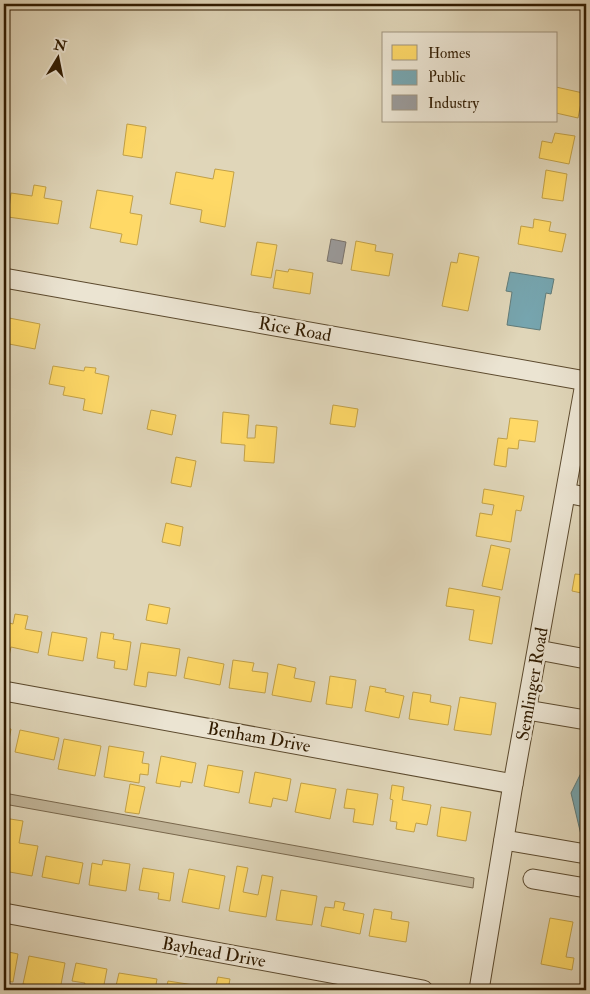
<svg xmlns="http://www.w3.org/2000/svg" width="590" height="994" font-family="'IM FELL Double Pica',serif">
  <rect width="100%" height="100%" fill="#e0d6b9"/>
  <filter id="stains"><feTurbulence type="fractalNoise" baseFrequency=".004" numOctaves="4"/><feColorMatrix values="0 0 0 0 .2 0 0 0 0 .09 0 0 0 0 .02 0 0 0 .5 -.17"/></filter>
  <radialGradient id="worn" r=".72"><stop offset=".6" stop-color="#630" stop-opacity="0"/><stop offset="1" stop-color="#630" stop-opacity=".3"/></radialGradient>
  <!-- green -->
  <path fill="#c2b69a" stroke="#79684d" d="M4 793 474 878 473 888 4 804Z"/>
  <!-- homes -->
  <g fill="#ffd966" stroke="#c1a047">
    <path d="M556 87 583 93 578 118 556 113Z"/>
    <path d="M127 124 146 127 142 158 123 155Z"/>
    <path d="M555 133 575 136 569 164 539 158 542 141 552 143Z"/>
    <path d="M215 169 234 172 225 227 200 222 202 210 170 204 176 172 213 179Z"/>
    <path d="M546 170 567 174 563 201 542 198Z"/>
    <path d="M34 185 46 187 44 198 62 201 58 224 8 217 11 193 32 196Z"/>
    <path d="M97 190 133 196 130 213 142 215 137 245 120 242 122 234 90 228Z"/>
    <path d="M534 219 551 222 549 231 566 234 562 252 518 244 521 226 533 228Z"/>
    <path d="M356 241 376 245 375 251 393 254 389 276 351 270Z"/>
    <path d="M257 242 277 245 271 278 251 275Z"/>
    <path d="M459 253 479 257 468 311 442 306 451 262 457 263Z"/>
    <path d="M289 269 313 273 310 294 273 288 276 270 288 272Z"/>
    <path d="M4 317 40 324 35 349 4 343Z"/>
    <path d="M53 366 84 371 85 367 96 368 95 373 109 376 102 414 83 410 85 399 63 395 65 387 49 384Z"/>
    <path d="M333 405 358 409 355 427 330 424Z"/>
    <path d="M151 410 176 415 172 435 147 429Z"/>
    <path d="M223 412 249 415 247 438H255L256 425 277 427 274 463 244 461 245 445 221 443Z"/>
    <path d="M510 418 538 421 535 442 519 440 518 449 508 448 506 467 494 465 498 438 507 439Z"/>
    <path d="M176 457 196 461 191 487 171 483Z"/>
    <path d="M484 489 524 496 521 511 516 510 511 542 476 536 480 513 492 515 494 505 482 503Z"/>
    <path d="M166 523 183 527 180 546 162 542Z"/>
    <path d="M491 545 510 549 502 590 482 586Z"/>
    <path d="M575 574 586 575V594L572 591Z"/>
    <path d="M449 588 500 597 492 644 469 640 474 610 446 606Z"/>
    <path d="M149 604 170 608 167 624 146 620Z"/>
    <path d="M15 614 28 616 25 629 42 632 38 653 11 647 8 661 4 660V636L6 622 13 624Z"/>
    <path d="M52 632 87 638 83 661 48 655Z"/>
    <path d="M101 632 114 634 113 639 131 642 127 670 114 668 115 661 97 658Z"/>
    <path d="M141 643 180 649 176 676 148 672 146 687 134 685Z"/>
    <path d="M188 657 224 664 220 685 184 678Z"/>
    <path d="M233 660 254 663 252 671 268 673 265 693 229 688Z"/>
    <path d="M278 664 296 668 294 678 315 682 311 702 272 695Z"/>
    <path d="M330 676 356 680 352 708 326 704Z"/>
    <path d="M370 686 386 689 385 692 404 696 399 718 365 711Z"/>
    <path d="M413 692 431 695 430 702 451 706 448 725 409 719Z"/>
    <path d="M460 697 496 703 491 735 454 730Z"/>
    <path d="M4 728 11 729 5 761H4Z"/>
    <path d="M20 730 59 738 54 760 15 752Z"/>
    <path d="M64 739 101 746 95 776 58 769Z"/>
    <path d="M109 746 144 752 142 763 149 764 148 775 140 774 139 783 104 777Z"/>
    <path d="M161 756 196 763 192 783 181 781 180 787 156 783Z"/>
    <path d="M208 765 243 771 239 793 204 786Z"/>
    <path d="M255 772 291 779 287 801 273 798 271 807 249 803Z"/>
    <path d="M301 783 336 789 330 819 295 812Z"/>
    <path d="M130 784 145 787 139 814 125 812Z"/>
    <path d="M392 785 404 787 402 800 431 805 427 825 416 823 414 832 396 829 397 822 390 821 393 800 390 799Z"/>
    <path d="M347 789 378 794 373 825 353 822 355 809 344 808Z"/>
    <path d="M441 807 471 812 466 841 437 836Z"/>
    <path d="M4 818 23 821 19 843 38 846 32 876 4 871V873Z"/>
    <path d="M46 856 83 863 79 884 42 877Z"/>
    <path d="M103 860 130 864 126 891 89 885 92 863 102 865Z"/>
    <path d="M237 866 248 868 243 892 258 895 262 875 273 877 266 917 229 911Z"/>
    <path d="M143 868 174 873 170 901 158 899 159 893 139 890Z"/>
    <path d="M189 869 225 876 219 909 182 902Z"/>
    <path d="M281 890 317 896 312 925 276 920Z"/>
    <path d="M335 901 345 903 343 910 364 914 360 934 321 926 325 907 334 908Z"/>
    <path d="M374 909 392 912 391 919 409 922 406 942 369 936Z"/>
    <path d="M550 918 573 922 566 957 574 958 572 970 541 964Z"/>
    <path d="M4 951 18 954 13 982 4 981Z"/>
    <path d="M29 956 65 963 60 990 23 984Z"/>
    <path d="M76 963 107 969 103 990H83L85 983 72 981Z"/>
    <path d="M119 973 157 979 155 990H115Z"/>
    <path d="M218 977 230 979 228 990H215Z"/>
    <path d="M168 981 207 987 206 990H166Z"/>
  </g>
  <!-- public -->
  <g fill="#76a5af" stroke="#617c7a">
    <path d="M510 272 554 279 551 294 546 293 540 330 507 325 512 292 506 291Z"/>
    <path d="M586 763V838L582 839 571 793Z"/>
  </g>
  <!-- industry -->
  <path fill="#999" stroke="#7a736b" d="M331 239 346 242 342 264 327 261Z"/>
  <g fill="none" stroke-linecap="round" stroke-linejoin="round">
    <defs>
      <g id="minor">
        <path d="M4 278 586 381"/>
        <path d="M566 493 586 497"/>
        <path d="M538 650 586 659"/>
        <path d="M4 691 513 784"/>
        <path d="M527 710 586 720"/>
        <path d="M504 840 586 854"/>
        <path d="M533 879 586 888"/>
        <path d="M4 913 423 990"/>
        <path d="M479 990 513 784 586 378"/>
      </g>
    </defs>
    <!-- minor casing -->
    <use href="#minor" stroke="#5c4a2e" stroke-width="21"/>
    <!-- minor -->
    <use href="#minor" stroke="#ebe4d2" stroke-width="19"/>
  </g>
  <g text-anchor="middle" stroke-width="5" stroke-linejoin="round" paint-order="stroke">
    <!-- street labels -->
    <g font-size="18" fill="#301b00" stroke="#ebe4d2">
      <text transform="translate(295 329) rotate(10)" y="6">Rice Road</text>
      <text transform="translate(532 684) rotate(-80)" y="6">Semlinger Road</text>
      <text transform="translate(259 737) rotate(10)" y="6">Benham Drive</text>
      <text transform="translate(214 952) rotate(10)" y="6">Bayhead Drive</text>
    </g>
  </g>
  <!-- margin -->
  <rect width="590" height="994" fill="none" stroke="#e0d6b9" stroke-width="20"/>
  <rect x="5" y="5" width="580" height="984" fill="none" stroke="#301b00" stroke-width="2.5"/>
  <rect x="10" y="10" width="570" height="974" fill="none" stroke="#301b00"/>
  <!-- legend -->
  <rect x="382" y="32" width="175" height="90" fill="#ebe4d2" stroke="#a0947e"/>
  <rect x="392" y="45" width="25" height="15" fill="#ffd966" stroke="#a0947e"/>
  <text x="428" y="58" font-size="15" fill="#301b00">Homes</text>
  <rect x="392" y="70" width="25" height="15" fill="#76a5af" stroke="#a0947e"/>
  <text x="428" y="82" font-size="15" fill="#301b00">Public</text>
  <rect x="392" y="95" width="25" height="15" fill="#999999" stroke="#a0947e"/>
  <text x="428" y="108" font-size="15" fill="#301b00">Industry</text>
  <!-- north arrow -->
  <g transform="translate(58 58) rotate(10)" stroke="#ebe4d2" stroke-width="4" paint-order="stroke">
  <path d="M0-4L9 19L0 12L-9 19Z" fill="#301b00"/>
  <text y="-8" font-size="14" font-weight="bold" text-anchor="middle" fill="#301b00">N</text>
  </g>
  <rect width="100%" height="100%" filter="url(#stains)"/>
  <rect width="100%" height="100%" fill="url(#worn)"/>
</svg>
